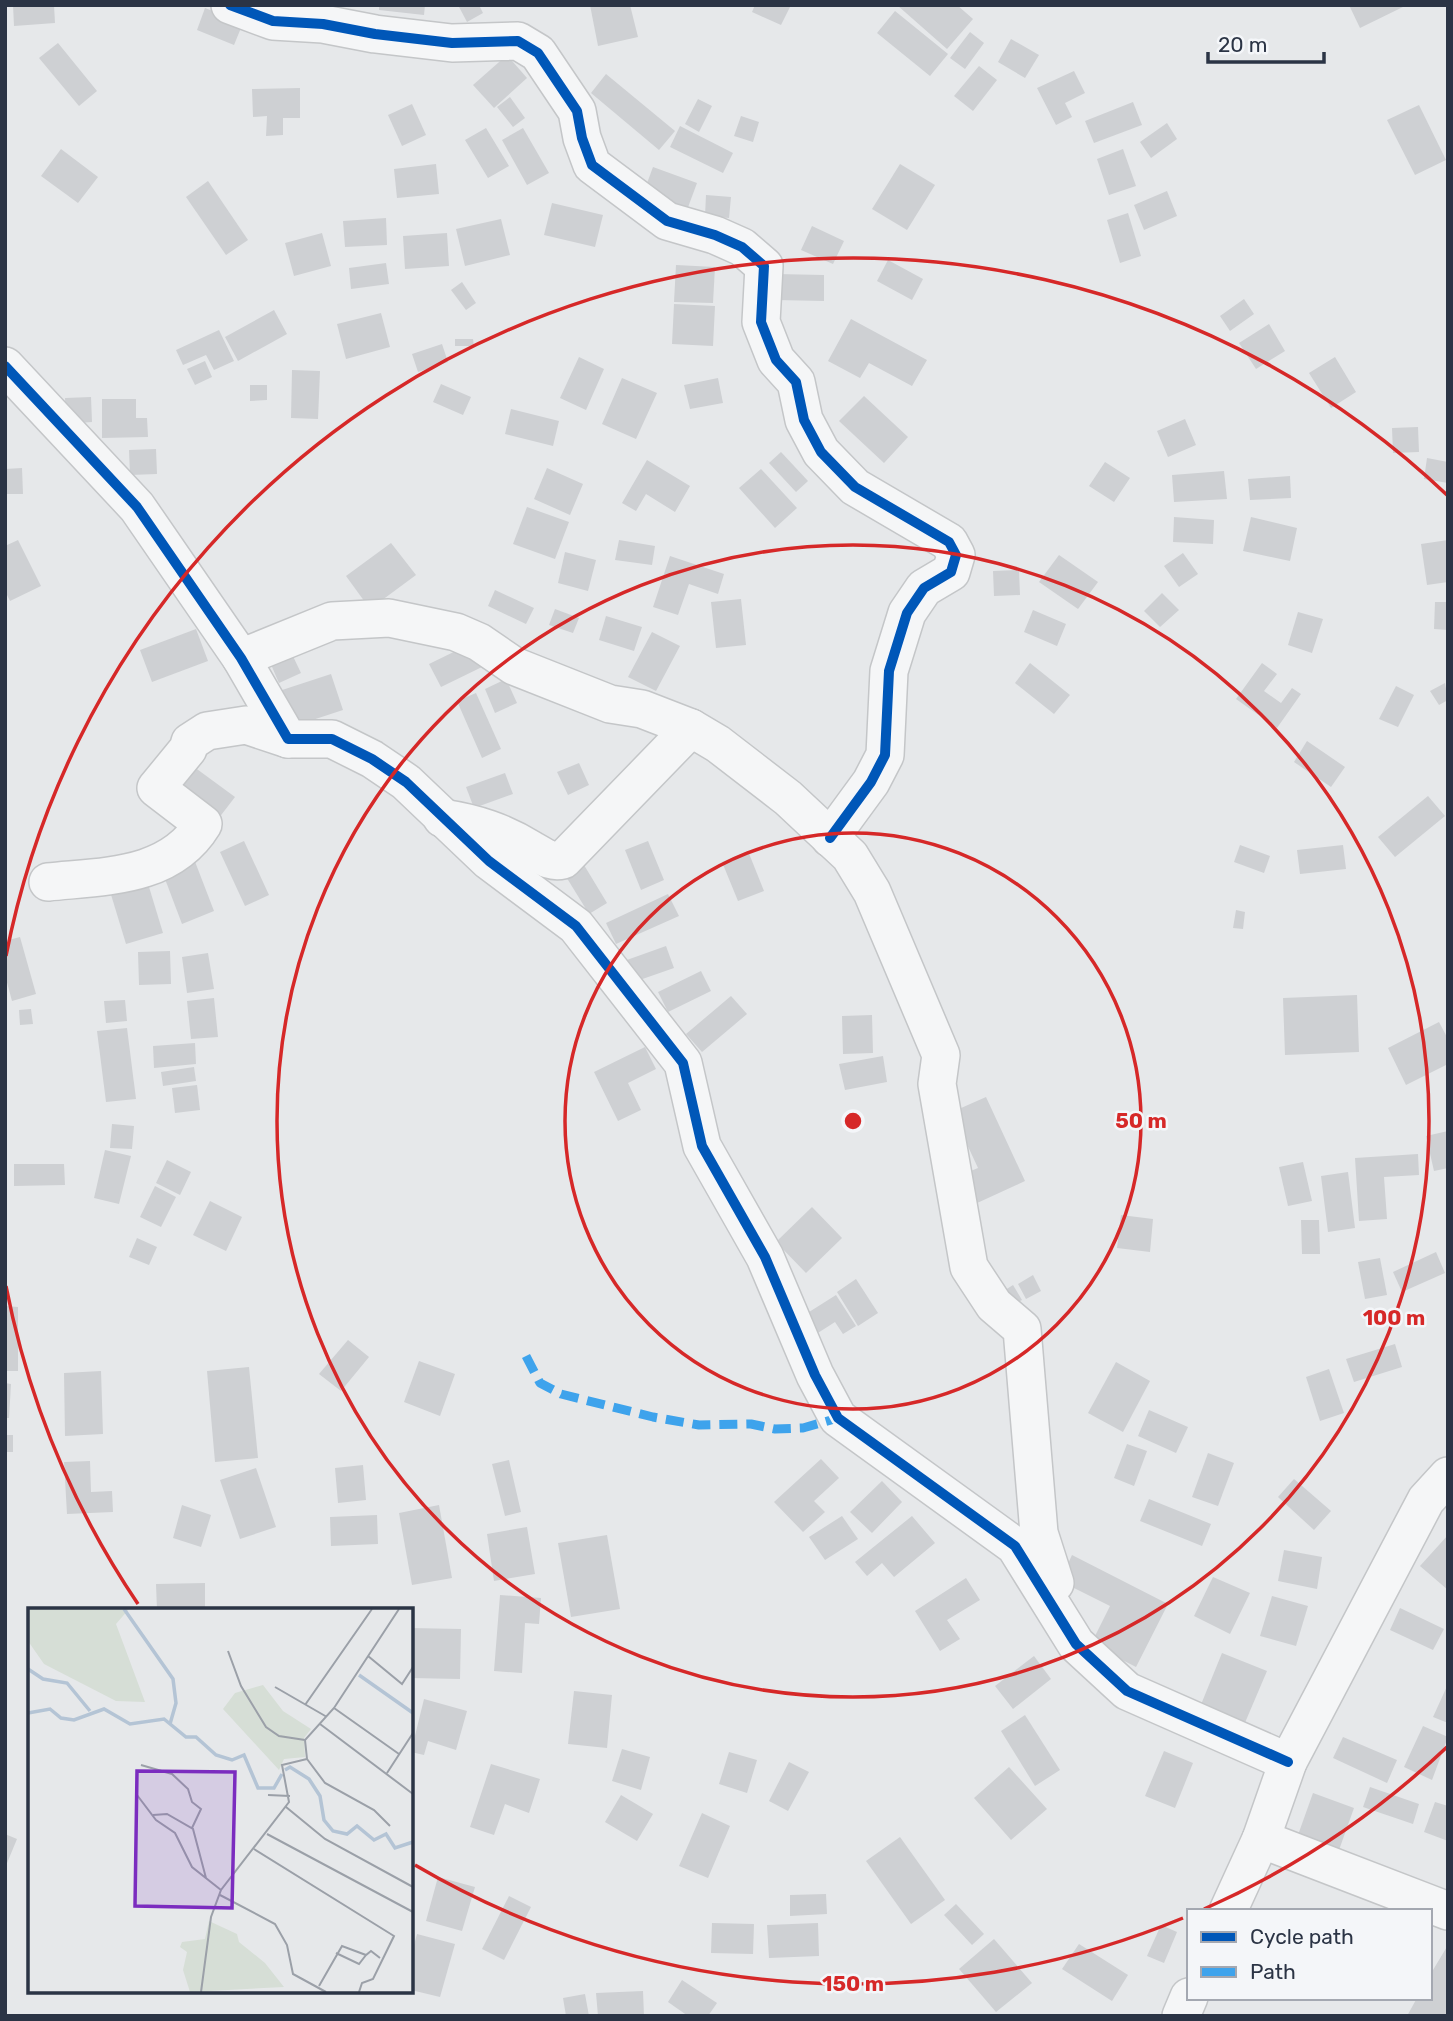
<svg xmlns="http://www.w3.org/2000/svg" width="1453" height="2021" font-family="Rubik,sans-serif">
  <rect width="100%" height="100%" fill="#e6e8ea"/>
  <!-- building -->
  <g fill="#ced0d3">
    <path d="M13 5H54L55 23 14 26Z"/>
    <path d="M379 5H425L424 15 379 10Z"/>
    <path d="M458 5H479L483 13 467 22Z"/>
    <path d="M590 5H630L638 37 598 46Z"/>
    <path d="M755 5H791L781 25 752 12Z"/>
    <path d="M897 5H957L973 19 947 49Z"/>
    <path d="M1349 5H1407L1360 28Z"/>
    <path d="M205 8 243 23 234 45 197 30Z"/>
    <path d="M895 11 948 54 930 76 877 33Z"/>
    <path d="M970 32 984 43 965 69 950 58Z"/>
    <path d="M1011 39 1039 55 1025 78 998 62Z"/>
    <path d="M58 43 97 91 79 106 39 58Z"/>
    <path d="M507 55 527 78 494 108 473 85Z"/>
    <path d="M979 66 997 80 973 111 954 96Z"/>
    <path d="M1074 71 1085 93 1065 103 1072 117 1056 125 1037 88Z"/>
    <path d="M606 74 675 131 659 150 591 93Z"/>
    <path d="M300 88V118H283V135L266 136 267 116 253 117 252 89Z"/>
    <path d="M510 97 525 118 513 127 497 107Z"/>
    <path d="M698 99 712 106 699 132 685 124Z"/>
    <path d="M1133 102 1142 125 1094 143 1085 121Z"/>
    <path d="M412 104 426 135 402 146 388 115Z"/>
    <path d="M1419 105 1446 160 1415 175 1387 120Z"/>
    <path d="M741 116 759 122 753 142 734 136Z"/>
    <path d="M1167 123 1177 139 1151 158 1140 142Z"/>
    <path d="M680 126 733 153 723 173 670 147Z"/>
    <path d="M486 128 509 166 488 178 465 140Z"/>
    <path d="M523 128 549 173 527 185 502 140Z"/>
    <path d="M61 149 98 177 78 203 41 176Z"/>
    <path d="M1123 149 1136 186 1109 195 1097 159Z"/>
    <path d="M436 164 439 194 397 198 394 169Z"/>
    <path d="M900 164 935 185 907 230 872 209Z"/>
    <path d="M653 167 697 183 687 210 643 194Z"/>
    <path d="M208 181 248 240 226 255 186 197Z"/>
    <path d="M1167 191 1177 216 1144 230 1134 205Z"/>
    <path d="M706 195 731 197 729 218 705 216Z"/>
    <path d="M552 203 603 215 595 247 544 235Z"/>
    <path d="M1128 213 1141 256 1120 263 1107 220Z"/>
    <path d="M386 218 387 245 345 247 343 221Z"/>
    <path d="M501 219 510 255 465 266 456 229Z"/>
    <path d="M812 226 844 241 833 264 801 250Z"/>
    <path d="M322 233 331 266 294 276 285 243Z"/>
    <path d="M447 233 449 266 405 269 403 236Z"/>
    <path d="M888 260 923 279 912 300 877 281Z"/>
    <path d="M386 263 389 284 351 289 349 268Z"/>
    <path d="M676 265 715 267 713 303 674 302Z"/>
    <path d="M776 274 824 275V301L776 300Z"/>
    <path d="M462 282 476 303 466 310 451 290Z"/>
    <path d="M1244 299 1254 314 1230 331 1220 316Z"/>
    <path d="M674 304 715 306 713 346 672 344Z"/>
    <path d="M274 310 287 334 238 361 225 337Z"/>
    <path d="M381 313 390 347 346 359 337 324Z"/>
    <path d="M851 319 927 360 912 386 869 363 860 378 828 361Z"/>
    <path d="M1269 324 1285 351 1256 369 1239 343Z"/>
    <path d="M219 330 234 361 214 370 206 355 183 365 176 350Z"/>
    <path d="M455 339H473L474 346H455Z"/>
    <path d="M442 344 448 362 418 372 412 354Z"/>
    <path d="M579 357 604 369 586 410 560 398Z"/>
    <path d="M1335 357 1356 392 1331 408 1309 373Z"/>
    <path d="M205 361 212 377 195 385 187 369Z"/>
    <path d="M292 370 320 371 318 419 291 418Z"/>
    <path d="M622 378 657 393 636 439 602 424Z"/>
    <path d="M718 378 723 403 690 409 684 385Z"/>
    <path d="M441 384 471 397 463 415 433 402Z"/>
    <path d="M250 385H267V400L250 401Z"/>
    <path d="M864 396 908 437 884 463 839 421Z"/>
    <path d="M91 397 92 422 66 424 65 398Z"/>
    <path d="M102 399H136V418H147L148 437 102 438Z"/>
    <path d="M511 409 559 421 553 446 505 434Z"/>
    <path d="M1185 419 1196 445 1168 457 1157 431Z"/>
    <path d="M1418 427 1419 452 1393 453 1392 428Z"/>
    <path d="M156 449 157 474 130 475 129 450Z"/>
    <path d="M781 452 808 481 796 492 769 463Z"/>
    <path d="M1427 458 1448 462V483L1424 479Z"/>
    <path d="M647 460 690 486 675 512 646 494 636 511 622 503Z"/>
    <path d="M1105 462 1130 478 1114 502 1089 486Z"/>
    <path d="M22 468 23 494H5V469Z"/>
    <path d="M547 468 583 484 570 515 534 499Z"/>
    <path d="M761 469 797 508 775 528 739 488Z"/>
    <path d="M1224 471 1227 499 1174 502 1172 475Z"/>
    <path d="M1290 476 1291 498 1250 500 1248 479Z"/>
    <path d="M527 507 569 522 555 559 513 544Z"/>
    <path d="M1174 517 1214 520 1213 544 1173 542Z"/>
    <path d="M1251 517 1297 528 1290 561 1243 551Z"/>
    <path d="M18 540 41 586 10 601 5 591V546Z"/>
    <path d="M619 540 655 546 652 565 615 560Z"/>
    <path d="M1448 540V582L1427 585 1421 544Z"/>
    <path d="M391 543 416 575 370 609 346 576Z"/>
    <path d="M565 552 596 560 588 591 558 583Z"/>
    <path d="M1183 553 1198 574 1179 587 1164 566Z"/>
    <path d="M1059 555 1098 582 1078 609 1039 582Z"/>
    <path d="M670 556 724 574 718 594 689 584 678 615 653 607Z"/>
    <path d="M1019 570 1020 595 994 596 993 571Z"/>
    <path d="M495 590 534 608 526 624 488 606Z"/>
    <path d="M1162 593 1179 610 1160 627 1144 611Z"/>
    <path d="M741 599 746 645 716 648 711 602Z"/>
    <path d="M1435 602H1448V630L1434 629Z"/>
    <path d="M555 609 579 618 573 633 549 625Z"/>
    <path d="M1033 610 1066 624 1057 646 1024 632Z"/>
    <path d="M1298 612 1323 619 1312 653 1288 645Z"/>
    <path d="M606 616 642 627 634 651 599 640Z"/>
    <path d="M196 629 208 661 152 682 140 650Z"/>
    <path d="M652 632 680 646 656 691 628 677Z"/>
    <path d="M470 644 482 667 441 687 429 664Z"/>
    <path d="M290 650 301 673 279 683 269 660Z"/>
    <path d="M1030 663 1070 695 1054 714 1015 683Z"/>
    <path d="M1262 663 1277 674 1264 691 1281 703 1292 688 1301 694 1277 728 1236 699Z"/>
    <path d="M331 674 343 710 288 728 276 692Z"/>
    <path d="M506 679 517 703 495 713 485 689Z"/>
    <path d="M1445 683 1448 700 1439 705 1430 691Z"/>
    <path d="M1396 686 1414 695 1398 727 1379 719Z"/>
    <path d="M476 693 501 749 482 758 457 701Z"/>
    <path d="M1307 741 1345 767 1331 787 1294 762Z"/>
    <path d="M579 763 589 785 568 795 557 772Z"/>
    <path d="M190 764 235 797 215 823 170 789Z"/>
    <path d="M505 773 513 794 474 808 466 787Z"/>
    <path d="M1428 796 1445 816 1395 857 1378 837Z"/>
    <path d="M244 841 269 895 245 906 220 852Z"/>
    <path d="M648 841 664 880 641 890 625 850Z"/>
    <path d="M1240 845 1270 856 1264 873 1234 862Z"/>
    <path d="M1343 845 1346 869 1300 874 1297 850Z"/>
    <path d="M748 851 764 891 738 901 722 862Z"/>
    <path d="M194 859 214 911 182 924 162 871Z"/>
    <path d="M584 865 607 903 589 914 565 875Z"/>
    <path d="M146 877 163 933 126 944 109 888Z"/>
    <path d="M668 894 679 916 616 944 606 923Z"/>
    <path d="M1236 910 1245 912 1243 929 1233 928Z"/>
    <path d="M20 937 36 994 12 1001 5 975V941Z"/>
    <path d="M666 946 674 968 631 983 624 961Z"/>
    <path d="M170 951 171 984 139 985 138 952Z"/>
    <path d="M208 953 214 989 187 993 182 957Z"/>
    <path d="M701 971 711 991 668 1012 658 992Z"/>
    <path d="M1357 995 1359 1052 1285 1055 1283 998Z"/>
    <path d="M731 996 747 1014 702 1052 686 1034Z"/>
    <path d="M214 998 218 1037 191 1039 187 1001Z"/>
    <path d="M125 1000 127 1021 106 1023 104 1001Z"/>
    <path d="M31 1009 33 1024 20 1025 19 1010Z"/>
    <path d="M872 1015 873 1053 843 1054 842 1016Z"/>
    <path d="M1439 1022 1448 1039V1064L1406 1085 1388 1048Z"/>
    <path d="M127 1028 136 1099 106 1102 97 1031Z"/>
    <path d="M195 1043 196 1064 154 1068 153 1046Z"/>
    <path d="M645 1047 656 1069 628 1083 641 1110 618 1121 594 1072Z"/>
    <path d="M883 1056 887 1082 845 1090 839 1064Z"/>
    <path d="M194 1067 196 1081 163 1086 161 1072Z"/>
    <path d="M197 1085 200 1110 175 1113 172 1088Z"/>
    <path d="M986 1097 1025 1181 975 1204 961 1175 978 1168 952 1112Z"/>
    <path d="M112 1124 134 1126 132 1149 110 1148Z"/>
    <path d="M1448 1131V1168L1434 1171 1426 1136Z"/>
    <path d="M105 1150 131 1156 119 1204 94 1198Z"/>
    <path d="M1418 1154 1419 1175 1384 1177 1387 1219 1359 1221 1355 1158Z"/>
    <path d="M167 1160 191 1172 180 1195 156 1183Z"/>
    <path d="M1303 1162 1312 1201 1288 1206 1279 1167Z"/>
    <path d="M14 1164H64L65 1185 14 1186Z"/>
    <path d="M1348 1172 1355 1228 1328 1232 1321 1176Z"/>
    <path d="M155 1186 176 1197 161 1227 140 1217Z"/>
    <path d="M210 1201 242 1217 226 1251 193 1235Z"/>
    <path d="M812 1207 842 1238 806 1273 776 1242Z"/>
    <path d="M1121 1215 1153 1219 1150 1252 1117 1248Z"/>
    <path d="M1301 1220H1319L1320 1254H1302Z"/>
    <path d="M137 1238 157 1247 149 1265 129 1257Z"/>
    <path d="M1436 1252 1445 1273 1402 1292 1393 1272Z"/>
    <path d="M1380 1258 1387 1295 1365 1299 1358 1262Z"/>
    <path d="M1033 1275 1041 1291 1026 1299 1018 1284Z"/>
    <path d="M856 1279 878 1313 858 1326 837 1292Z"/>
    <path d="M1013 1285 1022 1300 1007 1308 999 1294Z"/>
    <path d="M836 1295 856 1326 843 1334 835 1322 810 1338 798 1319Z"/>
    <path d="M5 1306 18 1307V1371H5Z"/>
    <path d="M348 1340 369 1357 341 1391 319 1374Z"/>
    <path d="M1395 1344 1402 1367 1354 1382 1346 1359Z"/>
    <path d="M419 1361 455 1374 440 1416 404 1402Z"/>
    <path d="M1116 1362 1150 1381 1123 1432 1088 1413Z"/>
    <path d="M249 1367 258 1458 215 1462 207 1371Z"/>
    <path d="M1329 1369 1344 1413 1320 1421 1306 1377Z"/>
    <path d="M101 1371 103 1434 65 1436 64 1373Z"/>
    <path d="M5 1383 11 1384 9 1418H5Z"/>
    <path d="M1149 1410 1188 1427 1176 1453 1138 1436Z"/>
    <rect x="5" y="1435" width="8" height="17"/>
    <path d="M1127 1444 1147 1451 1134 1486 1114 1478Z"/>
    <path d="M1208 1453 1234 1463 1218 1506 1192 1497Z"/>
    <path d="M821 1459 839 1478 814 1501 825 1512 803 1532 774 1502Z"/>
    <path d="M509 1460 521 1512 505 1516 492 1464Z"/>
    <path d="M90 1461 91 1492 112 1491 113 1512 67 1514 64 1462Z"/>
    <path d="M363 1465 366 1500 338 1503 335 1468Z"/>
    <path d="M256 1468 276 1527 240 1539 220 1480Z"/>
    <path d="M1294 1479 1331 1511 1314 1530 1278 1497Z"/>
    <path d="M882 1481 902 1502 872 1533 850 1512Z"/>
    <path d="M1149 1499 1211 1524 1202 1546 1140 1521Z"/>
    <path d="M182 1505 211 1515 201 1547 173 1538Z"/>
    <path d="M439 1505 452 1578 412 1585 399 1513Z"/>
    <path d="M377 1515 378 1544 331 1546 330 1517Z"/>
    <path d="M842 1516 858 1539 825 1560 809 1537Z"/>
    <path d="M912 1516 935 1543 894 1577 882 1563 867 1576 855 1562Z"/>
    <path d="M527 1527 535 1574 494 1581 487 1534Z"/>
    <path d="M607 1535 620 1609 571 1617 558 1543Z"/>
    <path d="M1448 1535V1590L1420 1566Z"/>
    <path d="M1284 1550 1322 1557 1317 1589 1278 1581Z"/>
    <path d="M1072 1555 1168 1604 1136 1667 1091 1644 1110 1606 1060 1581Z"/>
    <path d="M1213 1577 1250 1593 1230 1634 1194 1616Z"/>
    <path d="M966 1578 980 1600 947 1620 960 1639 940 1651 915 1611Z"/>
    <path d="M205 1583V1610H157L156 1584Z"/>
    <path d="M500 1595 541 1598 539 1624 525 1623 522 1673 494 1671Z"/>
    <path d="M1272 1596 1308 1606 1296 1646 1260 1636Z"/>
    <path d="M1400 1608 1444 1629 1433 1650 1390 1630Z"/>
    <path d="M411 1628 461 1629 460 1679 411 1678Z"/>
    <path d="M1222 1653 1267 1671 1244 1725 1200 1707Z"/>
    <path d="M1034 1656 1051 1679 1013 1709 995 1686Z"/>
    <path d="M1448 1684V1723L1433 1717Z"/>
    <path d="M574 1691 612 1695 607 1748 568 1744Z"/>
    <path d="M424 1699 467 1711 456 1750 428 1741 424 1755 411 1752Z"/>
    <path d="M1025 1715 1060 1770 1035 1786 1001 1731Z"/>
    <path d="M1423 1726 1448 1737 1432 1780 1404 1767Z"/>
    <path d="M1343 1737 1397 1760 1387 1783 1333 1758Z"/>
    <path d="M622 1749 650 1757 641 1790 612 1781Z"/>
    <path d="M1164 1751 1193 1763 1175 1808 1145 1796Z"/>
    <path d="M729 1752 757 1760 747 1793 719 1784Z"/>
    <path d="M789 1762 809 1772 788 1811 769 1801Z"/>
    <path d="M491 1764 540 1779 529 1813 505 1804 494 1835 470 1827Z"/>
    <path d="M1009 1767 1047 1809 1011 1840 974 1798Z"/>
    <path d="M1370 1787 1419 1804 1413 1824 1363 1807Z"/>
    <path d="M1313 1793 1354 1808 1339 1850 1298 1835Z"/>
    <path d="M621 1795 653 1814 637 1841 605 1822Z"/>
    <path d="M1435 1802 1448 1806V1841L1424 1832Z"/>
    <path d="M702 1813 730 1826 708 1878 679 1866Z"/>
    <path d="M5 1834 17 1839 5 1868Z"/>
    <path d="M900 1837 945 1900 911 1924 866 1861Z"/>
    <path d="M438 1877 475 1887 462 1931 426 1921Z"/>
    <path d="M826 1894 827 1914 790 1916V1895Z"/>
    <path d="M509 1896 531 1907 504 1960 482 1949Z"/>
    <path d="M956 1904 984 1934 972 1945 944 1915Z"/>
    <path d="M712 1923 754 1924 753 1954 711 1953Z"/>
    <path d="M818 1923 819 1956 769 1958 767 1925Z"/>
    <path d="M1161 1925 1177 1932 1164 1963 1147 1956Z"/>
    <path d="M417 1934 455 1944 440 1997 411 1990V1956Z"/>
    <path d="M994 1939 1032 1983 996 2012 959 1969Z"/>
    <path d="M1079 1944 1128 1975 1112 2001 1062 1969Z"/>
    <path d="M1448 1945V2016H1407L1417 1998H1430V1975Z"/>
    <path d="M682 1980 717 2003 708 2016H688L668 2002Z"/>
    <path d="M643 1991 644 2016H598L596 1993Z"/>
    <path d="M585 1994 589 2016H566L563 1998Z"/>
  </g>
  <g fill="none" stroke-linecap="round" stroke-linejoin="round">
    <defs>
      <g id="street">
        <path d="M230 5 273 21 323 24 375 34 452 43 518 41 538 53 577 111 582 138 592 165 667 221 715 235 742 247 764 266 761 322 776 360 796 382 804 420 821 452 855 487 949 542 956 555 951 572 924 588 907 613 889 671 885 755 871 782 830 838"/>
        <path d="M5 366 137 507 241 658 288 739H332L372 759 406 782 489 861 576 926 683 1063 702 1146 765 1257 815 1375 838 1418 1015 1546 1076 1644 1127 1691 1288 1762"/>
        <path d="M241 658 332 621 389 618 456 632 479 642 514 666 610 704 642 709 691 728 718 744 788 798 850 856 872 892 941 1055 937 1084 969 1267 994 1305 1022 1329 1039 1533 1055 1583"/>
        <path d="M442 818C476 823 503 832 532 850 543 856 550 863 563 860L691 728"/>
        <path d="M48 882C105 876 170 878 203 824L156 788 188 749 190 742 207 731 246 725 288 739"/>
        <path d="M1261 1839 1448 1911"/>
        <path d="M1228 1911 1261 1839 1288 1762 1426 1500 1448 1476"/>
        <path d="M1181 2016 1189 1997"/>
      </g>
    </defs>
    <!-- street casing -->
    <use href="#street" stroke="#c4c6c8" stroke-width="40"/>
    <!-- street -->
    <use href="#street" stroke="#f5f6f7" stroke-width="37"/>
    <!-- quiet -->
    <path stroke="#3ea3ec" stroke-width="9" stroke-dasharray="18 9" stroke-linecap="butt" d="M526 1356 540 1383 561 1394 653 1417 699 1425 751 1424 775 1429 803 1428 838 1418"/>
    <defs>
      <g id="cycleway">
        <path d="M230 5 273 21 323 24 375 34 452 43 518 41 538 53 577 111 582 138 592 165 667 221 715 235 742 247 764 266 761 322 776 360 796 382 804 420 821 452 855 487 949 542 956 555 951 572 924 588 907 613 889 671 885 755 871 782 830 838"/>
        <path d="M5 366 137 507 241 658 288 739H332L372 759 406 782 489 861 576 926 683 1063 702 1146 765 1257 815 1375 838 1418 1015 1546 1076 1644 1127 1691 1288 1762"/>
      </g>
    </defs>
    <!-- cycleway casing -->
    <use href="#cycleway" stroke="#f4f6f9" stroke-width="15"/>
    <!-- cycleway -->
    <use href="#cycleway" stroke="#0057b8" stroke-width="10"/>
  </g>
  <!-- distance rings -->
  <g fill="none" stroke="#d62828" stroke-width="3.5">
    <circle cx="853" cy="1121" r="288"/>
    <circle cx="853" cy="1121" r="576"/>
    <path d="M1447 1747A863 863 0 0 1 1204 1909M1183 1918A863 863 0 0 1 415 1865M138 1604A863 863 0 0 1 6 1286M6 956A863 863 0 0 1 1447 495"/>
  </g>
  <!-- overview -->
  <g transform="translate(28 1608)">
    <rect width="385" height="385" fill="#e6e8ea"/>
    <path d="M0 1H101L88 16 117 94 88 93 16 56 0 33ZM235 77 255 103 283 121 276 130 277 149 256 151 251 162 195 101 207 85ZM181 313 209 326 211 334 237 355 256 379 162 384 155 362 159 344 152 339 154 334 177 331Z" fill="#d6ded6"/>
    <path fill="none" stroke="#b4c4d5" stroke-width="3.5" d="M96 1 145 71 148 95 142 116M0 61 15 71 39 75 62 103M331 67 385 105M0 105 22 101 33 110 46 112 76 101 102 116 136 111 158 129H168L188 147 204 152 216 147 230 180H246L254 166M257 162 262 159 281 171 292 188 296 212 305 223 319 226 329 218 346 232 358 226 367 240 385 234"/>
    <path fill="none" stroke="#9ba0a8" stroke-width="2" d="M200 43 213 78 238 119 251 128 277 132M340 48 374 76 385 59M247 79 299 109M277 97 344 1M306 100 371 146M292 116 385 186M279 151 297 175 346 202 362 218M113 157 144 166 160 181 164 194 173 201 164 220M359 165 385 125M109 187 128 212 147 225 164 259 193 282M240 187 262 188M258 199 297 231 385 279M125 207 139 206 165 221 178 270M239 226 385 304M226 241 366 328 345 371 334 375 331 384M192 287 247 316 259 337 265 366 298 384M308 345 331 356 338 347M291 378 314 338 338 347 343 343 352 350M173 384 183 309 193 282 261 194 254 157 279 151 277 132 306 100 371 1"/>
    <path fill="#7b2cbf" fill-opacity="0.15" stroke="#7b2cbf" stroke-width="3.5" d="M109 163 207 164 204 300 107 298Z"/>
    <rect width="385" height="385" fill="none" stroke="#2b3445" stroke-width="3.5"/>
  </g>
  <circle cx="853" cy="1121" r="10" fill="#d62828" stroke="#f4f6f9" stroke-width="3.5"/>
  <g font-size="21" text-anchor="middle" font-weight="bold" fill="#d62828" stroke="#f4f6f9" stroke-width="5" stroke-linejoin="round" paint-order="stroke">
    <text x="1141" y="1128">50 m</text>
    <text x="1394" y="1325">100 m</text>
    <text x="853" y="1991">150 m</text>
  </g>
  <!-- border -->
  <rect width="1453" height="2021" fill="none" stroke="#2b3445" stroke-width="14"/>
  <!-- legend -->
  <rect x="1187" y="1909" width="245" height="91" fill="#f4f6f9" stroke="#a4a8b1" stroke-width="2"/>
  <rect x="1201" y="1932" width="35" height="10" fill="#0057b8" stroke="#a4a8b1" stroke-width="2"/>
  <text x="1250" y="1944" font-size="21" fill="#2b3445">Cycle path</text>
  <rect x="1201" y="1967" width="35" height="10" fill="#3ea3ec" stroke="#a4a8b1" stroke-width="2"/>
  <text x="1250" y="1979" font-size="21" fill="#2b3445">Path</text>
  <!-- scale -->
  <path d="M1208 52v10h116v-10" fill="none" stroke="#2b3445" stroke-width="3.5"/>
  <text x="1218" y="52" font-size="21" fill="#2b3445" stroke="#f4f6f9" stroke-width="5" paint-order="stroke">20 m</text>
</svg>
